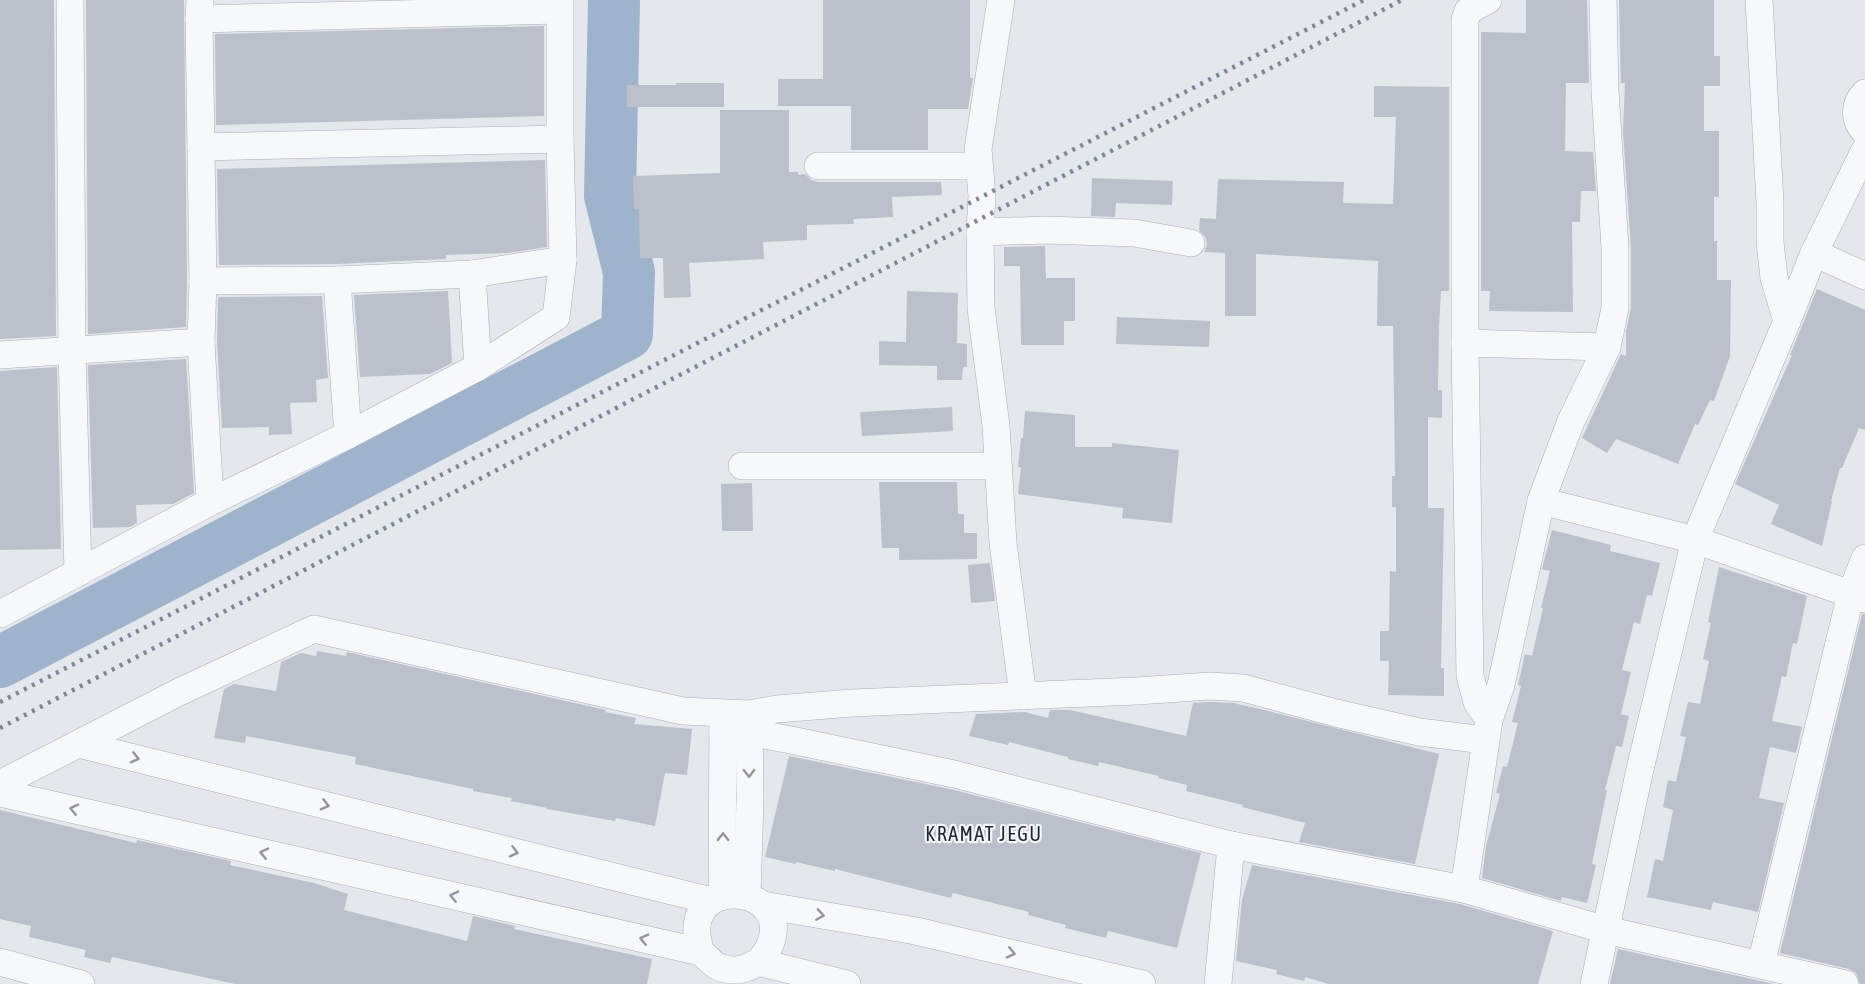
<svg xmlns="http://www.w3.org/2000/svg" width="1865" height="984" font-family="'Asap Condensed',sans-serif">
  <rect width="100%" height="100%" fill="#e4e7ec"/>
  <g fill="none" stroke-linecap="round" stroke-linejoin="round">
    <!-- river -->
    <path stroke="#9fb4cc" stroke-width="52" d="M0 662 627 334 629 272 610 196 614 0"/>
  </g>
  <!-- building -->
  <g fill="#bbc0ca">
    <path d="M0 0H54L56 336 0 339Z"/>
    <path d="M86 0H184L187 281 186 327 88 334Z"/>
    <path d="M823 0H970V78H973L968 109H928V150H851V106H778V79H823Z"/>
    <path d="M1526 0H1587L1589 83H1566L1565 151 1593 152 1596 191H1581L1580 222H1572L1573 312 1489 311 1490 291H1481V32L1526 33Z"/>
    <path d="M1619 0H1714V56H1720V86H1704V131H1719V197H1714V241H1717V280H1731L1730 356 1714 401 1710 400 1698 425 1695 424 1678 464 1616 439 1607 453 1582 438 1621 354 1626 356V331L1631 308V247L1623 132 1625 83H1621Z"/>
    <path d="M544 26V116L216 125 215 34Z"/>
    <path d="M676 83H724V107H627V85H676Z"/>
    <path d="M1374 86 1449 87V291H1441L1439 327 1438 390H1442V418L1428 417V508H1444L1441 668H1444V696L1388 695 1389 661H1380V631H1389L1390 571 1396 572V507H1392V476H1395L1393 326H1377L1378 261 1256 254V316H1225V253L1204 252 1207 245 1206 238 1199 230 1200 218 1216 219 1218 179 1344 182 1343 203 1393 204 1396 117H1374Z"/>
    <path d="M720 110H789V172H798V175L805 174 811 180 818 182H941L942 195 892 197 893 217 853 219 854 224 807 225V240L763 242 764 259 689 263 691 297 664 298 663 258H640L639 209H634L633 176 720 173Z"/>
    <path d="M545 160 547 247 508 253 446 255V259L337 264 219 265 217 169Z"/>
    <path d="M1092 178 1173 181 1172 205 1116 203 1115 217 1091 216Z"/>
    <path d="M1045 246 1046 278H1075V321H1064V345H1021L1020 266H1004V247Z"/>
    <path d="M1817 289 1865 310V430L1859 428 1842 468H1840L1831 501H1832L1822 546 1771 524 1779 505 1735 484 1792 355H1790Z"/>
    <path d="M448 291 452 363 430 374 360 377 354 295Z"/>
    <path d="M907 291 958 293 957 343 967 344V367H963L962 380H937V366L879 365V341L906 342Z"/>
    <path d="M322 296 328 378 316 380 317 402 290 403 292 434 269 435V427L222 428 217 342 218 297Z"/>
    <path d="M1117 317 1210 321 1209 347 1116 344Z"/>
    <path d="M186 359 194 493 173 504 136 505 137 523 130 527 93 528 88 365Z"/>
    <path d="M57 367 61 549 0 550V371Z"/>
    <path d="M952 407 953 431 862 436 860 412Z"/>
    <path d="M1025 411 1075 415V447H1112V443L1179 450 1172 523 1122 518 1123 508 1018 494 1021 467H1018L1021 438H1023Z"/>
    <path d="M879 482H957L958 514H964V533H977V559L899 560V548H882Z"/>
    <path d="M752 483 753 531H722L721 484Z"/>
    <path d="M1552 530 1611 545 1610 551 1660 563 1652 596 1647 595 1640 624 1634 622 1622 670 1631 672 1621 714 1629 716 1622 747 1616 746 1605 790H1607L1592 864 1596 865 1587 903 1562 897 1561 901 1482 878 1486 846 1500 794 1496 793 1503 766 1507 767 1518 723 1512 722 1521 686 1518 685 1525 654 1532 656 1543 608H1541L1550 571 1542 569Z"/>
    <path d="M990 563 995 601 971 603 968 565Z"/>
    <path d="M1719 567 1807 596 1797 644 1793 643 1786 677 1782 676 1772 721 1802 727 1796 753 1770 747 1759 798 1784 803 1758 912 1713 902 1711 910 1647 897 1655 859 1663 861 1673 810 1663 807 1668 780 1676 782 1686 737 1680 736 1688 702 1700 704 1709 661 1703 659 1711 623 1708 622Z"/>
    <path d="M1862 614H1865V984H1860L1856 973 1849 969 1780 953Z"/>
    <path d="M317 651 346 656 347 652 606 710 605 712 636 718 634 724 692 729 687 775 665 773 655 826 616 818 615 821 547 809V808L511 801 512 798 473 791V789L355 764 356 757 246 736 245 743 214 738 224 689 234 684 276 691 281 662 301 653 316 656Z"/>
    <path d="M1210 702 1233 703 1260 709 1439 754 1415 864 1299 842 1305 823 1242 807 1243 805 1186 791 1187 785 1158 778 1159 776 1099 762 1098 766 1068 759V757L1009 742 1008 745 969 736 976 714 1025 712 1048 718 1050 710H1070L1186 736 1193 703Z"/>
    <path d="M789 756 950 789 1201 853 1177 948 1108 931 1106 938 1065 928 1066 925 1028 915 1029 912 953 893 951 898 835 869V871L796 862V864L765 857Z"/>
    <path d="M0 810 136 843 137 840 231 861 230 865 314 883 348 894 344 910 467 941 473 916 515 926 514 929 652 959 647 984H235L112 957 110 963 84 957 86 950 29 937 31 926 0 919Z"/>
    <path d="M1252 865 1460 904 1553 931 1538 984H1329L1305 977 1304 981 1276 974 1277 970 1236 961 1242 900Z"/>
    <path d="M1618 949 1774 984H1610Z"/>
  </g>
  <g fill="none" stroke-linecap="round" stroke-linejoin="round">
    <defs>
      <g id="minor">
        <path d="M70 0 72 351 78 573"/>
        <path d="M200 0 199 19 203 281 201 342 210 502"/>
        <path d="M1001 0 978 149 982 196 980 232 981 308 996 426 1003 543 1023 696"/>
        <path d="M1488 0 1468 11 1465 20V343L1470 676 1477 702 1489 720"/>
        <path d="M199 19 559 10"/>
        <path d="M1865 93C1853 105 1854 121 1865 132"/>
        <path d="M201 147 560 139"/>
        <path d="M818 166H978"/>
        <path d="M980 232 1047 230 1134 233 1191 243"/>
        <path d="M1814 253 1865 276"/>
        <path d="M472 274 478 367"/>
        <path d="M337 280 348 435"/>
        <path d="M203 281 337 280 472 274 563 260"/>
        <path d="M1787 321 1814 253 1865 150"/>
        <path d="M1465 343 1607 347"/>
        <path d="M0 355 201 342"/>
        <path d="M742 466H997"/>
        <path d="M1541 501 1695 540 1865 599"/>
        <path d="M0 614 210 502 348 435 478 367 556 317 563 260 560 139V0"/>
        <path d="M723 731 749 732 791 740 954 774 1231 845 1464 889 1606 930 1845 984"/>
        <path d="M78 744 712 901"/>
        <path d="M0 784 179 692 314 629 683 711 749 714 777 709 852 703 1137 691 1210 686 1243 688 1336 713 1419 732 1485 740"/>
        <path d="M0 793 701 952C707 957 712 964 719 967 738 975 761 966 769 947 798 883 673 871 701 952"/>
        <path d="M1464 889 1489 720 1501 685 1541 501 1571 421 1607 347 1615 308V248L1605 91 1603 0"/>
        <path d="M722 895 723 714"/>
        <path d="M747 896 750 799 749 716"/>
        <path d="M763 905 916 931 1142 984"/>
        <path d="M0 962 81 984"/>
        <path d="M758 962 847 984"/>
        <path d="M1761 964 1851 594 1865 558"/>
        <path d="M1218 984 1231 845"/>
        <path d="M1594 984 1640 769 1695 540 1787 321 1774 278 1770 242V203L1759 0"/>
      </g>
    </defs>
    <!-- minor casing -->
    <use href="#minor" stroke="#a9aeb7" stroke-width="28"/>
    <!-- minor -->
    <use href="#minor" stroke="#f7f8fa" stroke-width="27"/>
    <!-- rail -->
    <g stroke="#7d8696" stroke-width="4.5" stroke-dasharray="3 6" stroke-linecap="butt">
      <path d="M0 702 1364 0"/>
      <path d="M0 728 1402 0"/>
    </g>
  </g>
  <!-- one-way arrows -->
  <defs><path id="oneway-chevron" d="M-2-3.5L2.5 0L-2 3.5" fill="none" stroke-width="1.6" stroke-linecap="round" stroke-linejoin="round" transform="scale(1.5)"/></defs>
  <g stroke="#9196a0">
    <use href="#oneway-chevron" transform="translate(135 758) rotate(14)"/>
    <use href="#oneway-chevron" transform="translate(749 773) rotate(89)"/>
    <use href="#oneway-chevron" transform="translate(325 805) rotate(14)"/>
    <use href="#oneway-chevron" transform="translate(74 809) rotate(-167)"/>
    <use href="#oneway-chevron" transform="translate(723 837) rotate(-90)"/>
    <use href="#oneway-chevron" transform="translate(514 852) rotate(14)"/>
    <use href="#oneway-chevron" transform="translate(264 853) rotate(-167)"/>
    <use href="#oneway-chevron" transform="translate(454 896) rotate(-167)"/>
    <use href="#oneway-chevron" transform="translate(820 915) rotate(9)"/>
    <use href="#oneway-chevron" transform="translate(644 939) rotate(-167)"/>
    <use href="#oneway-chevron" transform="translate(1011 953) rotate(13)"/>
  </g>
  <g text-anchor="middle" stroke-width="4.5" stroke-linejoin="round" paint-order="stroke">
    <!-- quarter labels -->
    <g font-size="20" letter-spacing="1.5" fill="#1d2536" stroke="#f4f6f9">
      <text x="984" y="841">KRAMAT JEGU</text>
    </g>
  </g>
</svg>
